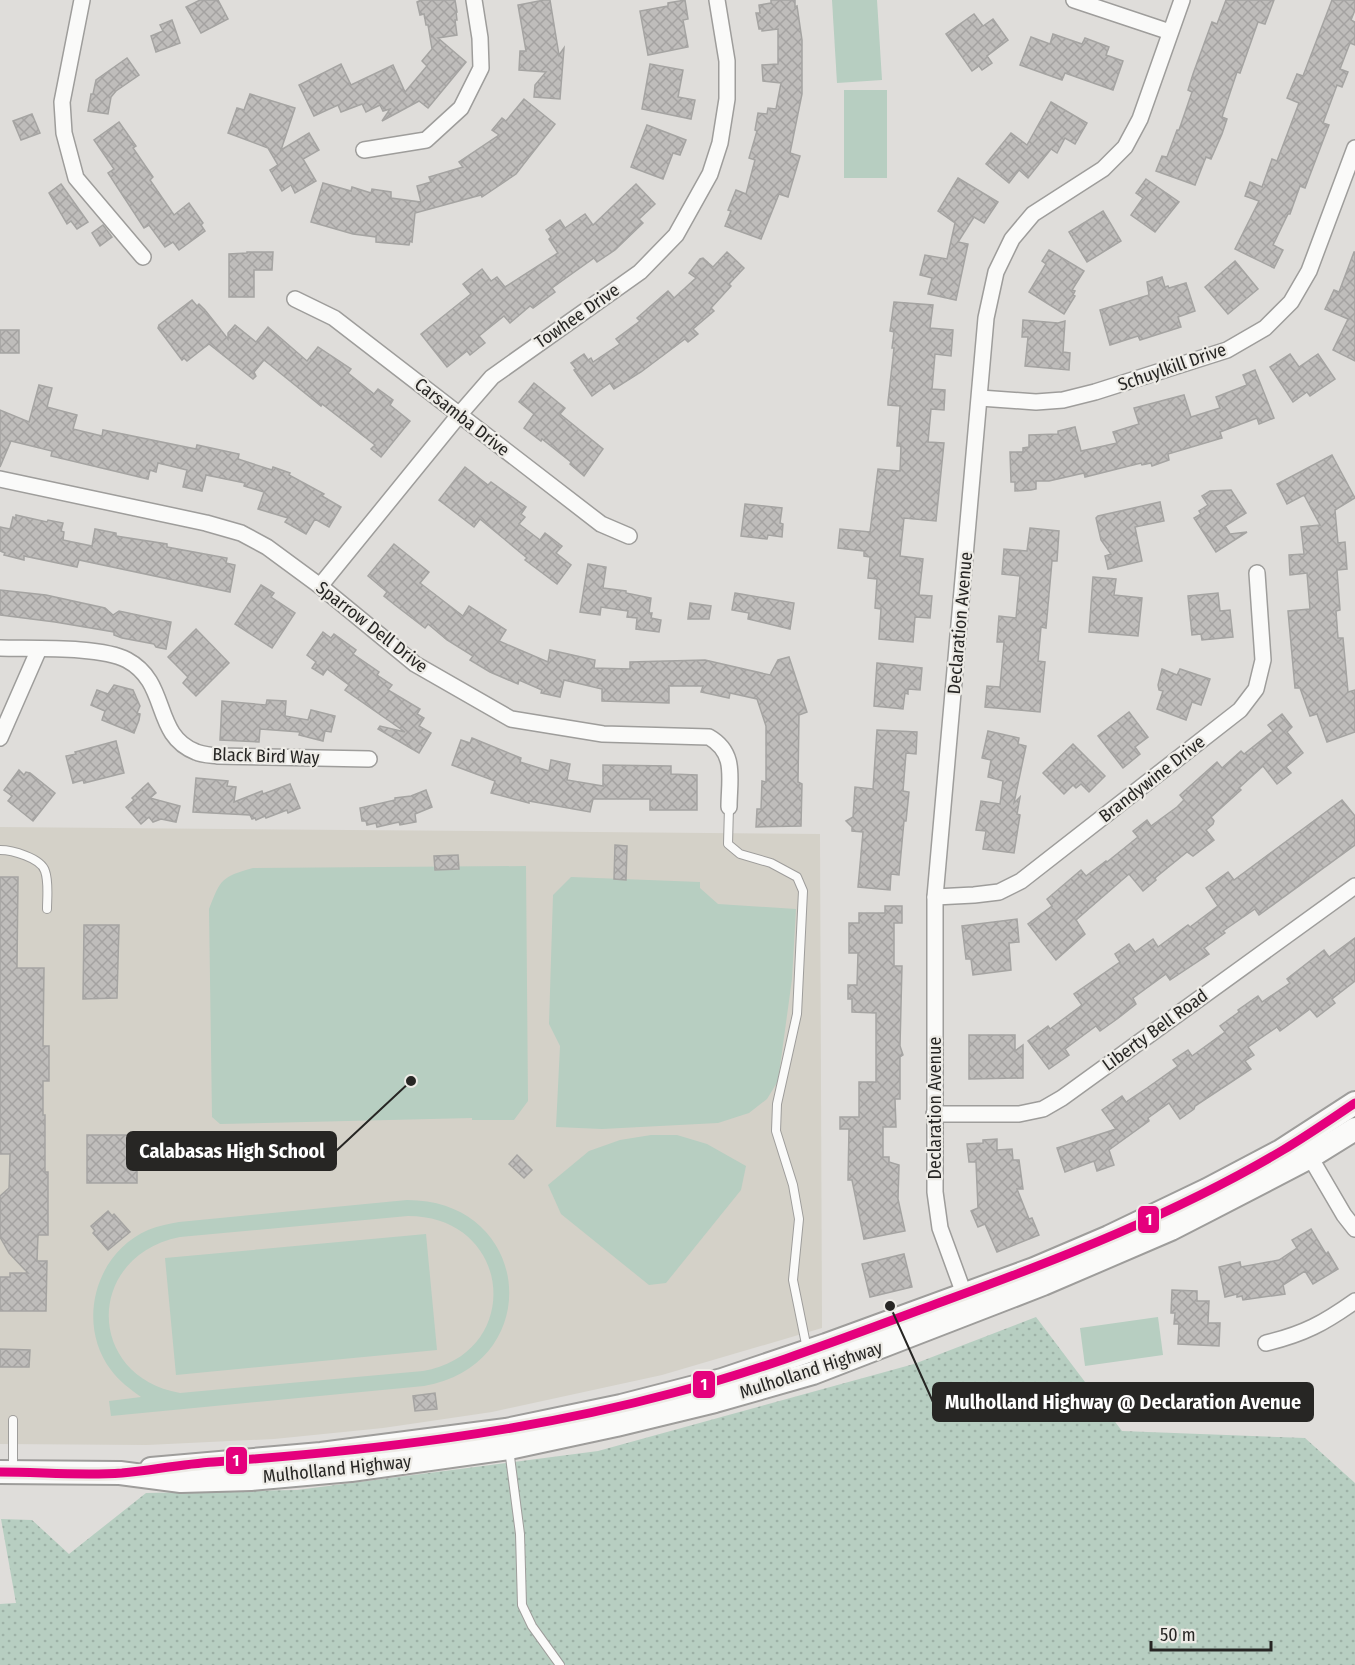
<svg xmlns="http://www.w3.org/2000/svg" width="1355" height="1665" font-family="'Fira Sans Condensed',sans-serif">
  <defs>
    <pattern id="green-dots" width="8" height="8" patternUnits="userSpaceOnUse" patternTransform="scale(1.5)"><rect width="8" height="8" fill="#b7cec1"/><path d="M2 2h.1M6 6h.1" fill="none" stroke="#9db1a6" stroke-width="1.8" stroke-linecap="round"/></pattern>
    <pattern id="building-cross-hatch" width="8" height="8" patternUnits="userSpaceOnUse" patternTransform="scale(1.5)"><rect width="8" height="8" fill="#bfbdbb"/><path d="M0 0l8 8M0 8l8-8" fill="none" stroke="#a4a2a1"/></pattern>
  </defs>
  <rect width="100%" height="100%" fill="#dfddda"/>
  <!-- built -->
  <path fill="#d4d1c8" d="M0 827 820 834 822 1328 662 1375 492 1412 383 1428 274 1439 147 1445 0 1444Z"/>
  <!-- green -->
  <path fill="url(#green-dots)" d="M1036 1317 1122 1431 1305 1438 1355 1483V1665H0V1604L16 1603 1 1519 32 1520 69 1554 146 1493 297 1490 598 1451 914 1364Z"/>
  <!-- pitch -->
  <g fill="#b7cec1" fill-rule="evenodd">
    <path d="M832 0H877L882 80 837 83Z"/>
    <rect x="844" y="90" width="43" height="88"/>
    <path d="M526 866 528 1101 514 1120H472V1118L220 1124 212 1117 209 909C221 878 222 877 253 868Z"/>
    <path d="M571 877 700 882V888L718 904 796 909 792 979 778 1081 767 1099 749 1113 718 1123 602 1129 556 1127 560 1046 549 1024 553 895Z"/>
    <path d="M651 1135H677L707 1144 746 1166 741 1190 666 1283 649 1285 561 1214 548 1185 589 1151 620 1140Z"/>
    <path d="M407 1200C533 1200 547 1364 424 1386L111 1416 109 1401 141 1397C130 1389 119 1381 111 1370 76 1324 95 1253 148 1230 158 1226 168 1224 179 1222ZM408 1216C513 1216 525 1353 423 1371L180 1393C85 1376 85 1256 180 1237Z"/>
    <path d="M426 1234 437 1350 176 1375 165 1258Z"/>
    <path d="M1158 1317 1163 1355 1085 1366 1080 1328Z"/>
  </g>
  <!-- building -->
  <g fill="url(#building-cross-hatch)" stroke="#a5a4a2" stroke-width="1.5">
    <path d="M200 0H218L228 19 201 33 186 7Z"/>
    <path d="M421 0H455L457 12H456L457 20H455L457 35 438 38 466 62 428 108 419 101 382 121 390 109 383 111 380 105 366 112 362 104 341 112 338 105 314 116 299 85 341 64 351 85 393 65 405 92 427 66 422 61 432 49 428 25H426L424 14 420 15 417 2Z"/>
    <path d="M544 0H550L559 55 564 48 560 99 534 97 535 85 546 72 519 70 520 51H526L518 5Z"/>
    <path d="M685 0 688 19 683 20 688 47 648 55 640 11 668 6V3Z"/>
    <path d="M771 0H795V7L797 6 802 40V94L790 153 800 156 788 197 779 194 761 239 725 226 731 211 728 210 736 190 746 194 755 160 749 158 757 131 755 130 758 113 767 114 768 108 776 109 781 83 763 81 762 65 778 64V29L762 31V29H759L756 13H760L759 5 771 3Z"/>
    <path d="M1226 0H1274L1265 24 1258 22 1240 73 1237 72 1222 117 1227 119 1222 134 1211 159 1206 157 1195 185 1156 171 1162 156 1167 157 1177 130H1179L1192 92 1188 90 1193 74 1212 22 1217 24Z"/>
    <path d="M1332 0H1355V10L1351 20 1355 22V45L1350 43 1340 69 1348 72 1342 87 1337 85 1323 123 1329 125 1305 188 1300 186 1290 214H1288L1273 245 1283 250 1274 268 1235 249 1259 201 1245 196 1250 182 1262 187 1272 159 1277 161 1299 103 1287 98 1297 74 1303 76Z"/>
    <path d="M974 14 983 26 993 19 1008 40 987 56 992 63 982 70 979 66 972 71 946 34Z"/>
    <path d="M172 20 180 43 156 52 151 36 163 31 160 25Z"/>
    <path d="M1053 34 1082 44 1085 38 1109 47 1106 55 1123 61 1113 90 1065 73 1062 80 1020 65 1031 37 1050 44Z"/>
    <path d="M127 58 139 75 116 91 111 97 108 114 88 111 91 94H93L96 80Z"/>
    <path d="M650 64 683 70 678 97 695 100 691 119 642 109Z"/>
    <path d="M250 94 295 108 281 150 309 133 319 150 303 159 316 181 295 193 291 185 282 191 270 170 278 165 268 148 228 133 237 108 244 110Z"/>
    <path d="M524 99 555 124 516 174 482 197 481 195 415 213 412 242 410 241 409 245 376 242V237L353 234 311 222 323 183 351 191 352 187 371 193 372 189 391 192V198L421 202 417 186 431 182 429 177 463 167 459 162 499 135 492 130 502 118 506 121Z"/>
    <path d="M1051 102 1087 123 1075 144 1065 138 1057 153 1051 149 1028 178 1019 170 1009 183 986 164 1011 133 1027 145Z"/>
    <path d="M32 114 40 133 21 140 13 121Z"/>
    <path d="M119 122 136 146 133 148 153 177 150 180 174 215 189 203 203 223 201 225 205 231 179 250 173 242 165 247 149 225 144 228 108 173 114 169 94 140Z"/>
    <path d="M647 125 686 140 680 155 673 153 663 179 631 167Z"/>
    <path d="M958 178 998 202 984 223 974 217 958 242 968 244 956 300 928 294 932 278 920 275 925 255 947 259 955 223 938 211Z"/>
    <path d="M1146 179 1179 202 1155 232 1131 215 1143 198 1136 193Z"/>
    <path d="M61 184 88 222 77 229 71 221 67 224 49 193Z"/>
    <path d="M636 184 655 204 639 219 643 223 615 250 597 262 594 258 552 288 555 292 533 308 530 306 510 323 504 316 479 336 485 343 470 355 467 351 447 367 421 334 471 294 463 284 482 269 491 281 497 277 505 287 558 253 549 239 551 237 546 230 560 220 565 228 585 214 593 225Z"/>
    <path d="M1103 211 1121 241 1087 262 1069 232Z"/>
    <path d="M103 225 112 237 100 246 92 233Z"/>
    <path d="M1049 250 1084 271 1072 290 1075 291 1073 295 1075 296 1064 314 1029 292 1046 264 1042 261Z"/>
    <path d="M247 252H273L272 270H254V297H229V254L247 253Z"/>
    <path d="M727 252 744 268 729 284 731 286 711 308 714 311 693 329 698 334 688 342 685 339 641 372 614 389 610 383 592 396 574 370 576 369 571 363 584 354 588 360 591 358 593 362 620 344 616 339 640 321 637 318 668 291 674 298 696 278 689 273 700 259 703 258 713 267Z"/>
    <path d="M1354 252H1355V361L1333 350 1348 319 1325 309 1334 290 1339 292Z"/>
    <path d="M1235 261 1258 289 1228 314 1205 287Z"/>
    <path d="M1162 277 1165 287 1168 286 1169 288 1186 283 1195 311 1178 317 1181 327 1140 340 1138 336 1110 345 1100 310 1149 295 1147 282Z"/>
    <path d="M192 300 197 306 199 304 205 310 228 339V333L235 325 256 342 268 327 307 361 318 347 351 369 348 373 374 394 378 389 393 400 390 405 410 421 381 457 371 449 375 445 322 404 321 406 264 360 254 372 256 376 253 379 209 344 187 361 184 358 182 360 158 328 159 325Z"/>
    <path d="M894 302 933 305 930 328 953 330 951 356 935 354 932 389 945 390 944 410 931 409 928 442 944 443 936 521 904 518 900 556 923 559 919 595 932 596 930 618 915 617 913 642 879 639 881 609 875 608 877 579 868 578 870 557 864 556V551L838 548 840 529 870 532 878 469 900 471 901 446H897L900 406 888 405V402L894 348H892L894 332 890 331Z"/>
    <path d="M1023 320 1058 323 1065 321 1063 352 1070 353 1069 370 1025 366 1028 337H1022Z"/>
    <rect x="0" y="330" width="19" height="23"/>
    <path d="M1290 354 1299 367 1318 354 1335 379 1310 396 1307 392 1293 402 1270 367Z"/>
    <path d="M1255 370 1274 418 1259 424 1257 418 1220 432 1222 438 1168 454 1169 460 1152 466 1151 463 1142 465 1141 463 1085 477 1084 473 1049 481H1036V489L1031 490 1015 491V482H1011L1010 452H1023V448L1029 447V435L1058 434V431L1075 427 1081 451 1117 443 1113 432 1139 424 1134 408 1184 395 1191 417 1220 408 1216 397 1247 385 1243 375Z"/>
    <path d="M534 383 565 408 560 414 603 449 584 476 570 464 571 462 542 439 541 441 524 428 534 414 519 402Z"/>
    <path d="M39 385 52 388 47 407 77 415 73 429 102 436 103 430 196 449 197 445 239 454 238 459 272 470 273 467 290 473 289 475 324 494 322 496 341 507 329 527 315 519 306 534 285 522 288 518 258 509 264 492 244 486 245 483 206 475 202 491 183 487 187 470 158 463 156 472 150 470 148 479 51 456 52 451 11 441 0 467V410L29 422Z"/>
    <path d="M1332 455 1355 498 1335 510 1338 543 1345 542 1347 569 1337 570 1340 610 1336 611 1338 638H1343L1348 692 1355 690V732L1327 742 1317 714 1310 716 1300 688H1295L1288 611 1310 609 1307 573 1290 575 1289 555 1304 554 1301 527 1320 525 1304 495 1287 504 1277 484Z"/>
    <path d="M465 467 488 485 491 482 526 507 521 514 525 517 519 524 540 540 545 533 562 546 556 553 571 565 557 584 525 560 527 558 480 519 474 527 439 500Z"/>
    <path d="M1231 490 1246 513 1225 526 1230 534 1247 532 1216 552 1194 518 1201 514 1199 511 1208 505 1202 496 1210 491Z"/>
    <path d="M1160 502 1164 521 1135 527 1142 561 1108 569 1105 556 1111 554 1101 540 1096 518 1098 516Z"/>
    <path d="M745 504 782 508 780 523 783 524 782 537 768 535 767 539 741 536Z"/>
    <path d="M16 515 47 522 48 520 63 523 61 531 64 532 63 540 92 546 95 529 116 533V536L167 544V547L227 558 226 563 235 565 230 592 79 560 77 567 24 556V560L4 555 5 553 0 551V527L10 529 13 517 16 518Z"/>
    <path d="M1030 528 1059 531 1057 561H1052L1046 628 1041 627 1038 661 1045 662 1040 712 985 707 987 686 1000 687 1004 642H997L999 616 1016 618 1020 576 1002 574 1004 549 1027 551Z"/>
    <path d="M394 544 429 572 420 583 463 616 469 606 506 630 499 641 548 662 550 650 595 660 594 668 630 669V662L705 660 770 675 778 660 789 657 807 712 799 715 798 782 802 784 801 826 756 827 757 809H761L762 781 766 782V726L757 699 730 693 729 698 701 692 703 686H669V703L602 701V689L564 680 560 697 541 693 542 690 519 680 518 684 490 672 470 660 473 656 447 640 428 624 425 628 395 605 384 596 387 592 368 576Z"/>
    <path d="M588 564 606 567 603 588 626 591V593L651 598 649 613H652L651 618 661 620 659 632 636 629 637 618 627 617 628 611 601 607 600 615 580 612Z"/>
    <path d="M1093 577 1116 579 1114 595 1142 598 1138 636 1089 632Z"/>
    <path d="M261 585 274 593 271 597 295 613 272 648 235 624Z"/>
    <path d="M0 590 46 595 105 608 113 615 119 611 171 622 166 649 156 647 154 644 122 638 114 635V632L55 622 0 615Z"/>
    <path d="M735 593 794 603 790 629 748 619 749 613 732 610Z"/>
    <path d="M1218 593 1220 611 1230 610 1233 637 1202 640 1201 634 1192 635 1188 596Z"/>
    <path d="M690 603 711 606 709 619H688Z"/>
    <path d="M196 629 229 663 196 696 183 683 188 677 168 657Z"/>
    <path d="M323 632 331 638 334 634 356 650 353 654 379 672 377 675 392 685 388 690 420 709 417 714 424 718 419 726 431 733 419 753 378 729 380 726 405 732 345 690 349 685 327 669 323 675 312 668 316 662 307 655Z"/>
    <path d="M877 663 922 668 920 690 908 689V694L905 693 903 709 874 706Z"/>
    <path d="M1162 669 1177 675 1180 669 1210 679 1201 705 1192 702 1186 720 1157 709 1163 691 1159 690 1158 685Z"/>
    <path d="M114 685 133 690 140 706 137 713 140 714 139 720 134 733 102 720 105 711 91 705 97 690 108 694Z"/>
    <path d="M267 700 286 701 285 716 308 720 311 710 335 716 331 732 325 731 323 741 299 735 300 732 260 729 259 742 220 740 222 701 266 705Z"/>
    <path d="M1129 712 1148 737 1135 747 1140 754 1123 768 1098 736Z"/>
    <path d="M1282 714 1292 727 1287 732 1303 753 1286 767 1291 773 1277 784 1263 766 1239 788 1241 790 1211 817 1214 821 1213 824 1206 830 1214 840 1193 856 1187 852 1155 878 1156 880 1143 891 1129 874 1076 920 1085 934 1056 960 1028 924 1052 906 1047 899 1081 870 1086 876 1106 861 1107 862 1138 837 1133 831 1147 820 1151 826 1177 807 1184 800 1180 795 1217 762 1222 768 1241 751 1244 754 1273 731 1268 725Z"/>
    <path d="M877 730 917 732 916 754 906 753 903 791 909 792 906 821H904L899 875 891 874 890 890 858 887 863 832 852 831V827L846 821 853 817 855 787 873 789Z"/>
    <path d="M988 731 1019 738 1018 744 1026 746 1014 803 1020 797 1017 814 1020 815 1014 853 983 849 986 831 976 830 981 801 1000 804 1003 781 988 777 991 760 982 758Z"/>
    <path d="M472 738 521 758 520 762 549 771 551 760 570 764 567 780 603 786V765L671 766V774L697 775V810H650V799H593L590 812 529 801V803L491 793 495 781 452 765 461 740 470 743Z"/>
    <path d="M116 741 124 773 84 783 83 780 73 783 66 756 76 754 75 752Z"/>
    <path d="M1073 744 1105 776 1089 792 1081 784 1076 788 1073 785 1064 794 1043 773Z"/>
    <path d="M19 770 24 775 26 772 30 773 55 793 33 821 8 801 12 796 4 790Z"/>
    <path d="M196 778 228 781 227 786 236 787 234 802 262 791 263 794 290 784 300 808 288 813 287 810 266 818 265 816 256 820 255 818 252 819 250 815 193 812Z"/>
    <path d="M148 783 156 793 150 798 180 806 176 822 161 819 153 822 149 817 141 824 126 807 134 800 132 798Z"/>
    <path d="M426 790 432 807 415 814 416 822 400 825 399 822 377 827 376 823 367 825 366 821H362L360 808 395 800V798L411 796Z"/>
    <path d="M1342 800 1355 816V845L1259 915 1255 909 1223 931 1225 933 1204 948 1209 954 1170 980 1166 974 1133 998 1136 1004 1117 1019 1100 1031 1096 1026 1065 1049 1069 1055 1049 1069 1028 1041 1048 1026 1050 1029 1082 1005 1074 994 1120 962 1115 954 1129 944 1135 952 1153 939 1158 947 1188 925 1190 927 1218 906 1206 888 1228 872 1234 880Z"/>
    <path d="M615 845 627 846 626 880 614 879Z"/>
    <path d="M458 855 459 869 435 870 434 856Z"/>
    <path d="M0 877H18L17 968H44L43 1046H49V1081H43V1115H45V1172H48V1235H38L37 1261H47L46 1311H0V1277H10V1273H28L9 1253 0 1237V1196L9 1188 10 1154H0Z"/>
    <path d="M885 906H902V923H894V966H902L900 1046 903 1055 900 1057V1099H895L896 1127H883V1157H889V1162L899 1165 898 1199 905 1231 864 1239 852 1180H848L849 1129H840V1117H859V1082H876V1013L852 1012V999H848V985H857L858 953H849V923H859V913H885Z"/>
    <path d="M1017 919 1019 942 1009 943 1011 970 973 975 971 959H966L962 926Z"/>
    <path d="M84 925H119L117 998 83 999Z"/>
    <path d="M1355 938V981L1332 999 1335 1003 1317 1017 1310 1009 1280 1031 1277 1027 1248 1047 1254 1055 1245 1061 1251 1069 1195 1106 1194 1109 1180 1119 1169 1103 1148 1118 1149 1121 1109 1150 1114 1165 1097 1171 1094 1161 1065 1172 1057 1148 1116 1129 1102 1110 1122 1096 1126 1102 1147 1088 1178 1066 1173 1060 1188 1050 1192 1056 1225 1032 1220 1026 1239 1012 1238 1010 1258 996 1262 1002 1290 983 1287 979 1324 950 1329 957Z"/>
    <path d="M969 1035H1015V1051L1023 1045V1078L969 1079Z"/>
    <rect x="87" y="1135" width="50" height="48"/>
    <path d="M997 1139V1150L1012 1149 1013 1160H1019L1023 1189H1017L1029 1219 1032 1218 1039 1235 997 1252 985 1224 978 1227 971 1211 978 1208 976 1162H969L967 1144 983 1143V1140Z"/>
    <path d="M517 1155 532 1170 524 1178 509 1164Z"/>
    <path d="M108 1211 112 1216 114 1214 130 1232 108 1250 93 1233 95 1231 91 1226Z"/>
    <path d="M1311 1229 1326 1254 1328 1252 1338 1269 1313 1284 1305 1271 1283 1285 1285 1294 1243 1300 1242 1296 1237 1297V1294L1225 1297 1219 1267 1240 1262 1241 1267 1279 1260 1297 1248 1292 1240Z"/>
    <path d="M904 1254 912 1287 870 1297 862 1264Z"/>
    <path d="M1172 1290 1197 1291V1301H1209L1208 1323H1220L1219 1346 1178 1344 1179 1324H1174L1175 1313H1171Z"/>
    <path d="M0 1349 30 1350 29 1367H0Z"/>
    <path d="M435 1393 437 1409 415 1411 413 1396Z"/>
  </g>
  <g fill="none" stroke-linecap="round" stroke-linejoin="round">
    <defs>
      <g id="lane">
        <path d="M729 807 728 844 740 854 771 863 797 877 803 891 797 1014 777 1104 776 1131 793 1185 799 1219 793 1280 807 1349"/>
        <path d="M0 850C12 850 41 858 45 871 49 882 47 898 47 909"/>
        <path d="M13 1420V1471"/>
        <path d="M509 1449 520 1534 522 1605 532 1626 560 1665"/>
      </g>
      <g id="street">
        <path d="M82 0 62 102 64 133 76 178 143 257"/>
        <path d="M1074 0 1170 32"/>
        <path d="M364 150 426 140 461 108 481 68 480 38 474 0"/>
        <path d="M295 299 334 318 601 524 629 536"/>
        <path d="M980 398 1036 402 1063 400 1095 392 1227 350 1265 328 1291 302 1309 271 1355 148"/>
        <path d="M0 479 206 523 241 533 267 547 320 586 415 664 511 719 603 734 709 737C737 753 729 779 729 807"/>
        <path d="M320 586 459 415 492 377 640 272 676 235 710 174 720 143 727 99V61L717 0"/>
        <path d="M0 648C32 649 101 646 127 660 170 683 152 735 196 752 203 755 211 755 218 756L369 759"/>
        <path d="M0 738 39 649"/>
        <path d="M935 897 974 895 999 892 1021 881 1240 710 1256 689 1263 660 1257 573"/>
        <path d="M934 1114H1019L1043 1109 1062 1098 1355 886"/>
        <path d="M1306 1150 1344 1215 1355 1229"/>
        <path d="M967 1302 940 1228 935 1192V897L986 318 996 272 1012 239 1033 214 1103 169 1125 147 1140 119 1182 0"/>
        <path d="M1266 1343C1304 1334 1324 1323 1355 1301"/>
      </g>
      <g id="secondary">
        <path d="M151 1469 321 1454 506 1430 621 1406 722 1380 826 1345 1034 1269 1109 1237 1207 1190 1281 1151 1355 1103"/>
        <path d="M0 1472 120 1473 181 1481 251 1479 351 1470 509 1448 616 1425 715 1401 813 1373 1043 1284 1171 1229 1208 1210 1310 1157 1355 1129"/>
      </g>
    </defs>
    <!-- lane casing -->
    <use href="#lane" stroke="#9e9d9b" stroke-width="10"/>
    <!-- street casing -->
    <use href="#street" stroke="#9e9d9b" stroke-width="18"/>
    <!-- secondary casing -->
    <use href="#secondary" stroke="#9e9d9b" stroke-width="26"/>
    <!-- lane -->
    <use href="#lane" stroke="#fafaf9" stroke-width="8"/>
    <!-- street -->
    <use href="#street" stroke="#fafaf9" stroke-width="15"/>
    <!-- secondary -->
    <use href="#secondary" stroke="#fafaf9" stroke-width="22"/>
    <defs>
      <path id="bus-1" d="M0 1472C40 1472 81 1476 122 1473 152 1470 183 1464 214 1462 368 1451 523 1433 673 1393 766 1369 854 1334 944 1301 1060 1259 1177 1213 1283 1150 1308 1135 1331 1119 1355 1103"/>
    </defs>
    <!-- bus-1 casing -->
    <use href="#bus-1" stroke="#edebe6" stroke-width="14"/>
    <!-- bus-1 -->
    <use href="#bus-1" stroke="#e5007d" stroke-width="9"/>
  </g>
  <g text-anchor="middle" stroke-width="4.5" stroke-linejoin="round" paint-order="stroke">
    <!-- street labels -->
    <g font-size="18" fill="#272624" stroke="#edebe6">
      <text transform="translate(577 316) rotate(-35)" y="6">Towhee Drive</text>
      <text transform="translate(1172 367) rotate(-19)" y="6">Schuylkill Drive</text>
      <text transform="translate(462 417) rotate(38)" y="6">Carsamba Drive</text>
      <text transform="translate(960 623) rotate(-85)" y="6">Declaration Avenue</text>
      <text transform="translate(372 627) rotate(38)" y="6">Sparrow Dell Drive</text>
      <text transform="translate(266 756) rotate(2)" y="6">Black Bird Way</text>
      <text transform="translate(1152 779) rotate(-38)" y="6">Brandywine Drive</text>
      <text transform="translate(1155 1030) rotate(-36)" y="6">Liberty Bell Road</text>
      <text transform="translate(935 1108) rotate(-90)" y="6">Declaration Avenue</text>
      <text transform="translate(811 1370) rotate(-18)" y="6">Mulholland Highway</text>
      <text transform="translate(337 1469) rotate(-6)" y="6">Mulholland Highway</text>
    </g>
  </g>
  <!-- callouts -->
  <path fill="none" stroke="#272624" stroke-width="2" d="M411 1081L336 1151M890 1306L933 1402"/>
  <g fill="#272624" stroke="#edebe6" stroke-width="2">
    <circle cx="411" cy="1081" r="6"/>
    <circle cx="890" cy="1306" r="6"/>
  </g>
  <g fill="#272624" stroke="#272624" stroke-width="2">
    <rect x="127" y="1132" width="209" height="38" rx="6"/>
    <rect x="933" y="1383" width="380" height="38" rx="6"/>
  </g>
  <g font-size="20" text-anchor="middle" font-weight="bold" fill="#fff">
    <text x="232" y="1158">Calabasas High School</text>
    <text x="1123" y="1409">Mulholland Highway @ Declaration Avenue</text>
  </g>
  <g stroke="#edebe6" stroke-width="2">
    <rect x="1137" y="1205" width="23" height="29" rx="6" fill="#e5007d"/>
    <rect x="692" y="1370" width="24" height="29" rx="6" fill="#e5007d"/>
    <rect x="225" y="1446" width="23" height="29" rx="6" fill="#e5007d"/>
  </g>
  <g font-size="16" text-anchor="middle" font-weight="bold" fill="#fff">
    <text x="1149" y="1225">1</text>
    <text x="704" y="1390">1</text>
    <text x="236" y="1466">1</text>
  </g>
  <!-- scale -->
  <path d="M1151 1641v9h120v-9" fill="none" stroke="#272624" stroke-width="3"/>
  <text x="1160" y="1641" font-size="18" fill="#272624" stroke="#edebe6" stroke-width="4.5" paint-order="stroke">50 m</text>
</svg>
